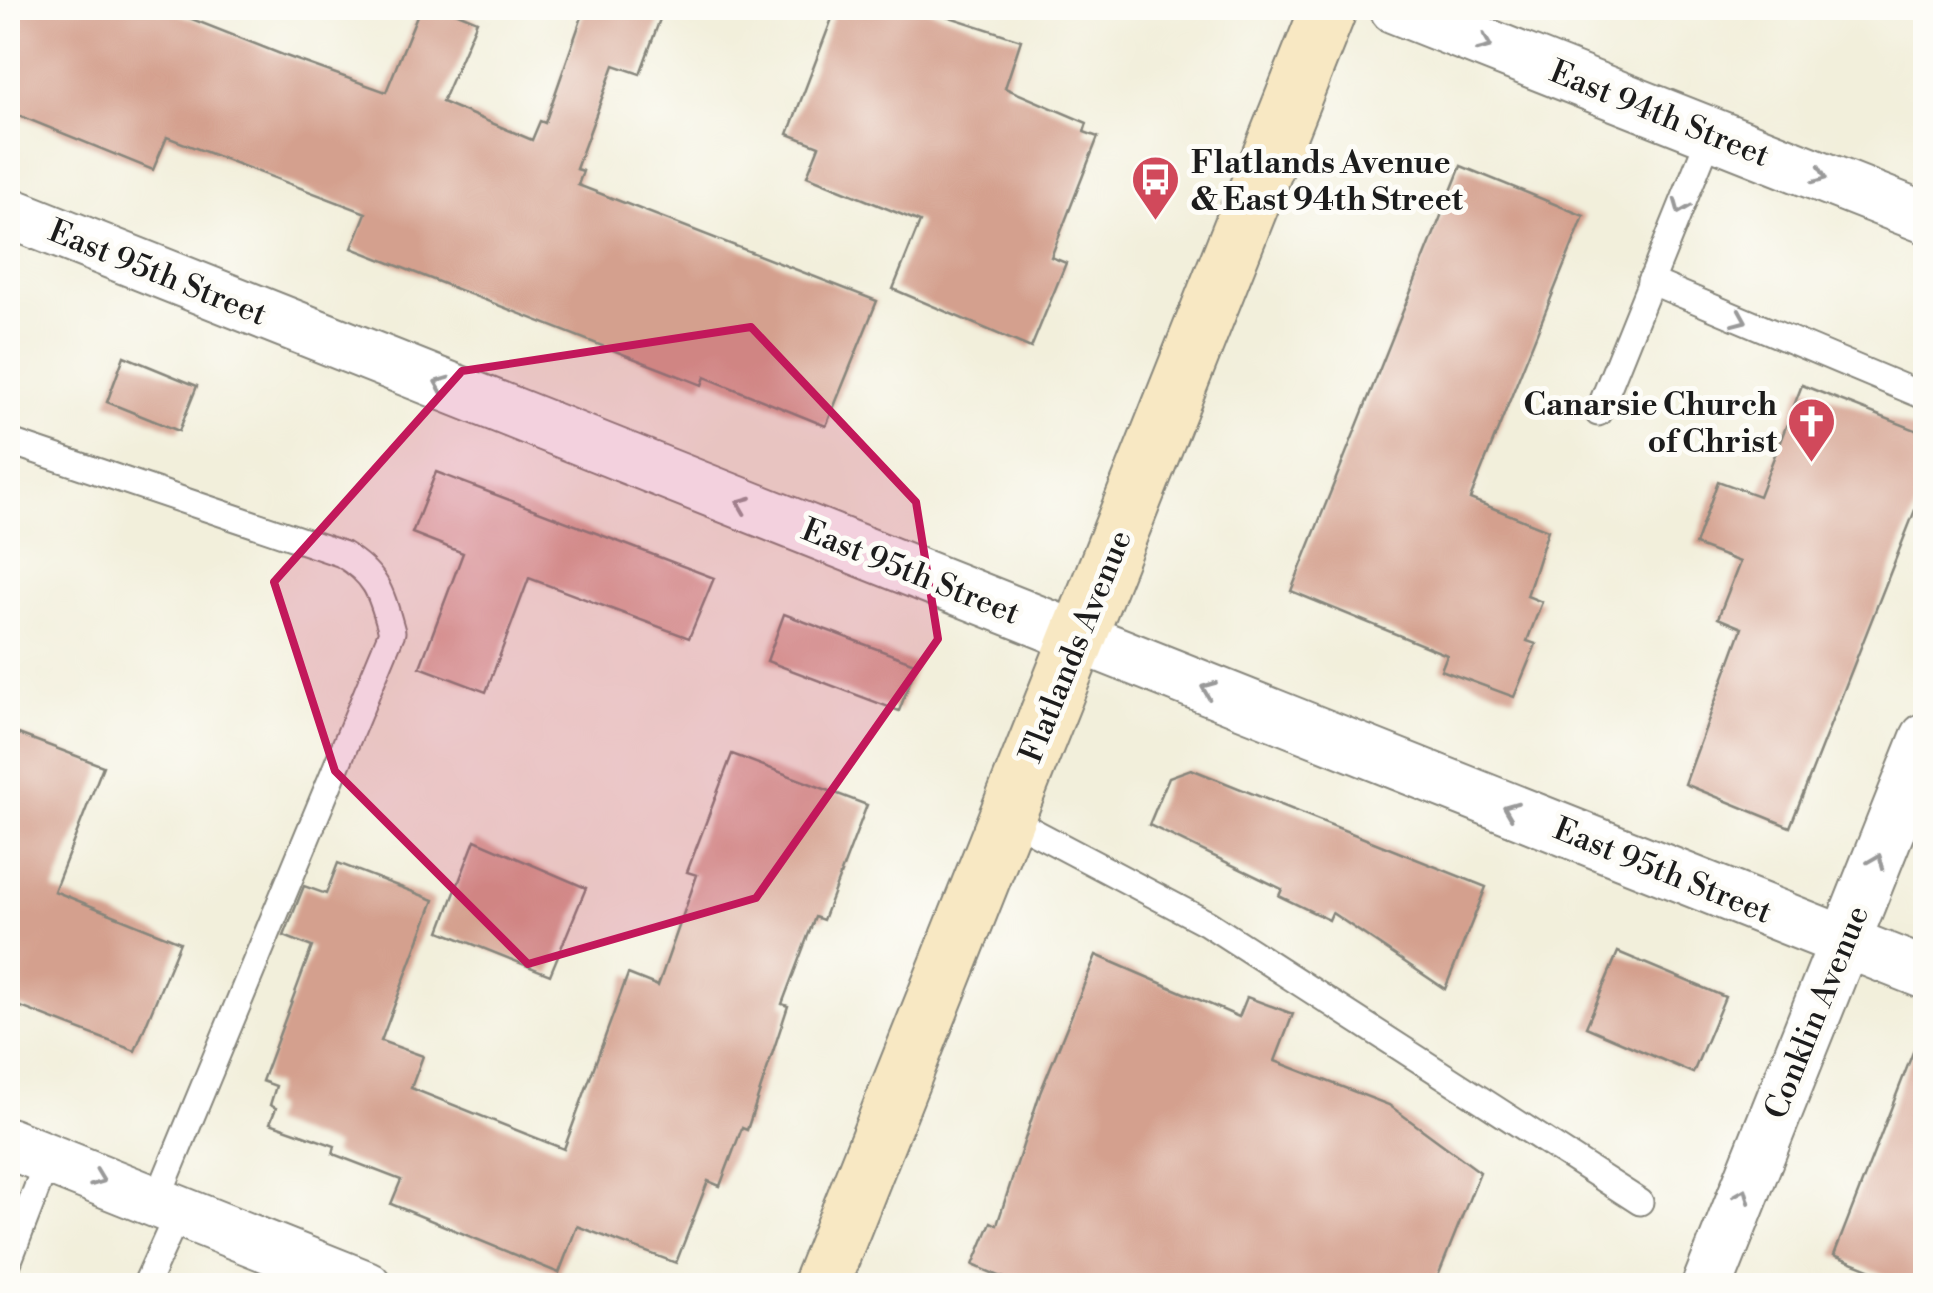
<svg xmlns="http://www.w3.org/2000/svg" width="1933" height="1293" font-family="'Libre Bodoni',serif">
  <rect width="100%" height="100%" fill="#fdfcf7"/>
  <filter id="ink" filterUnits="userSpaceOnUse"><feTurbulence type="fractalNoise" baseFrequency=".01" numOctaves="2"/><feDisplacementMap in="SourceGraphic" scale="20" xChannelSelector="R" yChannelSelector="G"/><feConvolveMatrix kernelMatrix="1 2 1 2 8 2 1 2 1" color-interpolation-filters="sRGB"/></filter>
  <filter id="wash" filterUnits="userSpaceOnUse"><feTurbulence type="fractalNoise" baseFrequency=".0048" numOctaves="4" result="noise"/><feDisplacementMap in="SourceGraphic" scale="40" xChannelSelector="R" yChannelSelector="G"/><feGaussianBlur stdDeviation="2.25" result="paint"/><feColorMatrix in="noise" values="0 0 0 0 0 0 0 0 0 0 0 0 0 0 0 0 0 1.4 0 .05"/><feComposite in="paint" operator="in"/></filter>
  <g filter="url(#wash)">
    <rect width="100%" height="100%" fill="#f2efdb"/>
    <g id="blocks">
      <!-- building -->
      <g fill="#d4a08e">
        <path d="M8 8H164L283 55 386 92 420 8H446L477 21 442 102 532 140 540 121 545 123 585 8H664L640 74 614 65 576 169 583 171 578 185 877 301 826 426 705 377 702 385 352 248 366 213 167 137 153 170 8 111Z"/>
        <path d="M836 8H922L1021 40 1005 88 1087 123 1084 132 1098 137 1051 257 1066 263 1031 348 893 289 920 222 807 176 819 146 788 134Z"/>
        <path d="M1461 166 1584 216 1470 499 1548 530 1527 596 1542 602 1527 641 1536 644 1514 697 1441 670 1447 655 1291 591Z"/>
        <path d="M124 356 197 386 179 431 107 402Z"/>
        <path d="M1802 385 1926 434V482L1790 827 1685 784 1742 628 1718 618 1740 562 1695 545 1718 481 1759 496Z"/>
        <path d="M436 472 714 578 689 638 529 578 486 692 420 667 463 553 412 533Z"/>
        <path d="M784 614 917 664 899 711 767 661Z"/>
        <path d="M8 730 103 766 54 891 180 942 135 1051 8 1002Z"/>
        <path d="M732 754 867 805 823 920 815 917 782 1004 788 1006 747 1130 742 1128 720 1186 708 1181 676 1263 577 1226 559 1273 391 1204 401 1180 333 1154 335 1146 270 1123 276 1108 270 1105 276 1086 262 1081 312 947 284 936 304 886 326 894 338 863 434 900 381 1041 423 1056 411 1088 564 1149 628 974 658 986 697 875 687 872Z"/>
        <path d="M1191 769 1486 887 1445 989 1332 913 1329 920 1279 896 1282 889 1149 825 1169 777Z"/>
        <path d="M475 840 586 888 550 975 440 931Z"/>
        <path d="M1618 952 1725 997 1693 1073 1586 1027Z"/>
        <path d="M1096 955 1239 1017 1247 997 1293 1014 1275 1061 1389 1105 1480 1172 1434 1286H1023L973 1265 991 1222 997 1225 1040 1093Z"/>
        <path d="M1922 1029H1926V1286H1912L1834 1255Z"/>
      </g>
    </g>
  </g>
  <g filter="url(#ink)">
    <use href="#blocks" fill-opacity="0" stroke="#87867c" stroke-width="2.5"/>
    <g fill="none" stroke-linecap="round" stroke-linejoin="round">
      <defs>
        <g id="service">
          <path d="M1650 281 1926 397"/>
          <path d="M1598 413 1711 133"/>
          <path d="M8 441 342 554C378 576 381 593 392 632L156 1202"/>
          <path d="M1006 817 1207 923 1640 1202"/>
          <path d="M8 1263 48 1159"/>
          <path d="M8 1285V1286"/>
          <path d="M145 1286 179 1211"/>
        </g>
        <g id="minor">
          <path d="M1395 8 1926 218"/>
          <path d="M8 212 1926 974"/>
          <path d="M8 1143 366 1286"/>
          <path d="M1707 1286 1926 738"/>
        </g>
        <path id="secondary" d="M820 1286 1329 8"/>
      </defs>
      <!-- service casing -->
      <use href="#service" stroke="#87867c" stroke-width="29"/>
      <!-- minor casing -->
      <use href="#minor" stroke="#87867c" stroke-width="54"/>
      <!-- secondary casing -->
      <use href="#secondary" stroke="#87867c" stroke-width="59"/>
      <!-- service -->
      <use href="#service" stroke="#fff" stroke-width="25"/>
      <!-- minor -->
      <use href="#minor" stroke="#fff" stroke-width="50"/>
      <!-- secondary -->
      <use href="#secondary" stroke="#f8e8c3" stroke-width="55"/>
    </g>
    <!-- one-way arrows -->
    <defs><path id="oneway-chevron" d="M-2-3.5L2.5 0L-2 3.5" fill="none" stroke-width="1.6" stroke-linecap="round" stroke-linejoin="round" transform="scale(2.5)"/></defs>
    <g stroke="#999">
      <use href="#oneway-chevron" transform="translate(1485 44) rotate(22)"/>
      <use href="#oneway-chevron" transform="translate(1820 176) rotate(22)"/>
      <use href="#oneway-chevron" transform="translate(1681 207) rotate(112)"/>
      <use href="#oneway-chevron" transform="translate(1740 319) rotate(23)"/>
      <use href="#oneway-chevron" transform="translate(441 384) rotate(-158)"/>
      <use href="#oneway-chevron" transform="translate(743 504) rotate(-158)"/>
      <use href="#oneway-chevron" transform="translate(1208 689) rotate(-158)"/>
      <use href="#oneway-chevron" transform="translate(1510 809) rotate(-158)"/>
      <use href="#oneway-chevron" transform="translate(1877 861) rotate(-68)"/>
      <use href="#oneway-chevron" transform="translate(98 1179) rotate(21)"/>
      <use href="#oneway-chevron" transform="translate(1743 1195) rotate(-68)"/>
    </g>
  </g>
  <!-- marked area -->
  <path fill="#c2185b" fill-opacity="0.2" stroke="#c2185b" stroke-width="8" stroke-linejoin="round" d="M751 327 916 502 938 639 756 898 528 964 335 771 274 582 462 371Z"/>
  <!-- icons -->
  <defs>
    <symbol id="bus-pin" viewBox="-11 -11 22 30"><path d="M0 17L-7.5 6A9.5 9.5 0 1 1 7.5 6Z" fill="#d1495b" stroke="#fdfcf7"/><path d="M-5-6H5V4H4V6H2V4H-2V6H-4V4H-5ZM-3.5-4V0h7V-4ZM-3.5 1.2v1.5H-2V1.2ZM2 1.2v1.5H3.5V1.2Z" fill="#fff"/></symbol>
    <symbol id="church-pin" viewBox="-11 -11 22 30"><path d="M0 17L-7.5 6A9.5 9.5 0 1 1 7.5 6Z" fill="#d1495b" stroke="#fdfcf7"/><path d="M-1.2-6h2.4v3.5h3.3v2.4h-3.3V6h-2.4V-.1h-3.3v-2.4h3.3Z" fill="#fff"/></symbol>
  </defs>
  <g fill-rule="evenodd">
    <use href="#bus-pin" x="1128" y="152" width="55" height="75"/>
    <use href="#church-pin" x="1784" y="394" width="55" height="75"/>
  </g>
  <g text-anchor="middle" stroke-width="10" stroke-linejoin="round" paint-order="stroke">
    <!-- street labels -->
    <g font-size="32" fill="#1c1c1c" stroke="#fdfcf7">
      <text transform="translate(1660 113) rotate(22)" y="11">East 94th Street</text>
      <text transform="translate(158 272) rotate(22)" y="11">East 95th Street</text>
      <text transform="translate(911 571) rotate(22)" y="11">East 95th Street</text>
      <text transform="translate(1075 646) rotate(-68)" y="11">Flatlands Avenue</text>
      <text transform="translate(1663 870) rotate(22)" y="11">East 95th Street</text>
      <text transform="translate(1816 1012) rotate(-68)" y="11">Conklin Avenue</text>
    </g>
    <!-- poi labels -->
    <g font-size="32" font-weight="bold" fill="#1c1c1c" stroke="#fdfcf7" text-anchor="start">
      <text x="1191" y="173">Flatlands Avenue<tspan x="1191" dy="37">&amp; East 94th Street</tspan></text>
      <text x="1777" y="415" text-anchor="end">Canarsie Church<tspan x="1777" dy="37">of Christ</tspan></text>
    </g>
  </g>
  <!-- margin -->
  <rect width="1933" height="1293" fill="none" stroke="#fdfcf7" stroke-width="40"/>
</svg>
